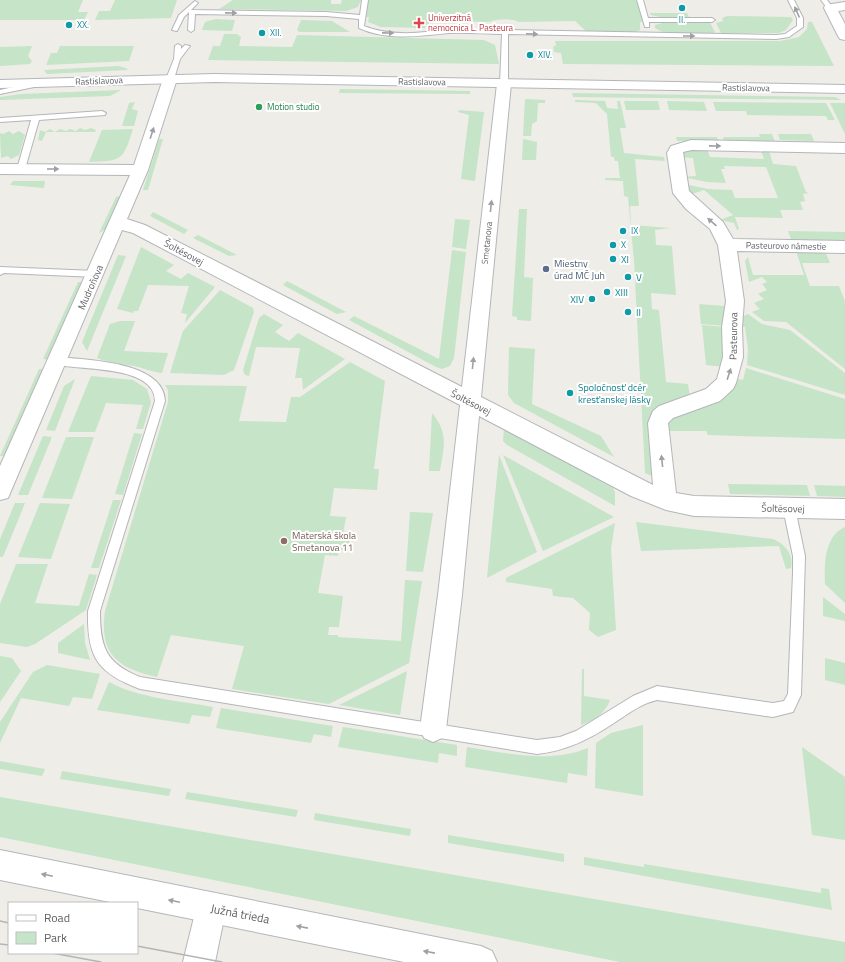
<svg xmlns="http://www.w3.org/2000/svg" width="845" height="962" font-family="'Titillium Web',sans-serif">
  <rect width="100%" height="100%" fill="#efede7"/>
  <!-- green -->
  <g fill="#c6e4c7">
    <path d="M0 0H83L78 12H88L84 20H0Z"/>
    <path d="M115 0H177L171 18 95 20 99 11H110Z"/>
    <path d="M233 0H331V4H341L342 0H361L358 7 346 11 219 9Z"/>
    <path d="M365 0H640L646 22H640V30L631 33 587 32 575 21 519 22C511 18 497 19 489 22L451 21 449 19 432 18 433 21 426 25 425 28 381 27 368 22 369 17H362Z"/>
    <path d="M650 13H687L689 17H660L651 15Z"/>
    <path d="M727 16 791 17 793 20 786 30 779 33H721L716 23 723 21 722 18Z"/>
    <path d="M216 19 235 20 232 31 202 30 205 22Z"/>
    <path d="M301 20 332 21 350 32H299L297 30Z"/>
    <path d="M709 21 715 32 713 33C698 33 667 37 655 28V25L666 22Z"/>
    <path d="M808 22H812L834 66 563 64 561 53 554 52 553 47 556 45 555 41H780L799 37 807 29Z"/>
    <path d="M224 34H237L241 37 239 46 292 47 297 35 484 40 495 45 499 64 208 60 213 46H220Z"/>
    <path d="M32 46 28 56 32 61 30 64 0 66V47Z"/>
    <path d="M60 46H134L129 61 46 65 51 53H57Z"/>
    <path d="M118 66 126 68 128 70 47 74 44 70Z"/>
    <path d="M340 89 470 91V94L339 93Z"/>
    <path d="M121 90 110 96 0 100V97L21 94Z"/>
    <path d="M572 93 835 97 841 100 573 97Z"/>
    <path d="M525 99 545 100V103H538L537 121 532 124 531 136H523Z"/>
    <path d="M575 100 605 101 607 108 618 109 617 101H620L626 128H620L624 153 664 157 665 161 635 159 639 206H630L631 225 671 228 655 230 656 245 672 246 676 295 651 293 652 309 659 310 666 382 688 384 690 398 650 431V459L655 460 656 478 645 473 634 261 628 197 624 196 623 181 605 180V178H620L618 161H615L614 157H611L607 114 596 103 575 102Z"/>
    <path d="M624 101H658L660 110H626Z"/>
    <path d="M667 101 704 102 707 111 669 110Z"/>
    <path d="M135 102 132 109 138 111 134 126H122L129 103Z"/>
    <path d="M713 102 826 103 835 120H828L826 116 747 115 746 111H716Z"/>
    <path d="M830 103H845V134Z"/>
    <path d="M459 110 484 112 475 181 461 179 469 115 458 112Z"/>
    <path d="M80 128 85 130 91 128 96 130 95 132H46L42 141 38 140 40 130 45 132 50 129 55 132 60 129 66 131 70 129 76 131Z"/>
    <path d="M133 129C123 160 123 161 89 162L102 130Z"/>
    <path d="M9 131 13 134 19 131 25 135 19 155 11 159 8 156 1 158 0 133 3 134Z"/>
    <path d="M759 134H772L775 142 724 141 723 137H760Z"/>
    <path d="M778 134H811L814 141 780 140Z"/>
    <path d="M676 137H717L718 141H677Z"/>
    <path d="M159 139H163L148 190H143Z"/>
    <path d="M523 139 537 142 536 160H522Z"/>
    <path d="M691 149H707L710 157 764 159 761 151H769L773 164 796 166 806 192 809 193 803 194 805 201 800 202 803 210H780L783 218 735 217 739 229 737 230 734 223 720 220 733 215 704 190 692 194 684 184 708 189 732 190 735 198H778L766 167 724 166 725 169H721L726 183 707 182 682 177 696 176 693 158 680 157 682 153Z"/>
    <path d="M13 181H45L44 188 10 185Z"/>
    <path d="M123 195 109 228 99 233 116 197Z"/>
    <path d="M519 209H527L524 277 533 278 531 321 517 320V317L512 316Z"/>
    <path d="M153 212 188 230 184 234 150 216Z"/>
    <path d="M455 219 470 220 466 249 452 247Z"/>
    <path d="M788 231 845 232V242H792Z"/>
    <path d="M198 235 237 255 229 256 193 238Z"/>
    <path d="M141 247 174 265 166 271 181 279 188 273 215 287 185 323 187 314 181 313 189 286 148 285 138 311H134L133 313 117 309Z"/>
    <path d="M452 250 466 252 454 358 450 366 442 369 436 367 349 320 354 316 439 359Z"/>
    <path d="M796 251H825L830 263H802L810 286H839L845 301V369L786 322 764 321 752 312 760 309 754 303 764 299 758 294 767 290 762 284 767 282 762 277 749 282 745 261 748 257 753 275H804Z"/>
    <path d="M118 255 126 256 87 351 82 342Z"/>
    <path d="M287 281 346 312 337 314 283 285Z"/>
    <path d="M78 282H86L52 360 43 359Z"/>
    <path d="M220 290 253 308 254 312 234 370 224 375 170 373 183 331Z"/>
    <path d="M699 304 724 306 726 326 701 324Z"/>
    <path d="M264 314 283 325 275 332 289 341 298 333 345 359 303 390 302 378H295L300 348 256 347 249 376 245 375 243 370 259 318Z"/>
    <path d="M748 314 762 324 790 330 845 373V395L747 365 748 349 745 327 738 326 739 318Z"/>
    <path d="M120 321H135L124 351 168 353 162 373C151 372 144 368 134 366 121 364 109 363 97 358L110 324Z"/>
    <path d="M702 325 725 327 724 367 706 365Z"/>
    <path d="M509 347 535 349 532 404 601 436 614 457 514 403 508 395Z"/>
    <path d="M350 362 385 381 374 469H379L377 490 334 488 330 516 346 517 343 534H351L348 550H339L338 556 325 555 318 593 343 596 339 627H329L328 635H338V637L401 641 405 580 422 581 409 663 329 704 232 689 244 646 171 635 157 677C118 668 99 655 105 611L168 402V390L165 385 247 386 239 421 286 422 291 397H300Z"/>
    <path d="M746 368 845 399V439L708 435 706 431H669L668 424 672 418 730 390 738 379 743 380Z"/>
    <path d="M39 369H48L10 456H0Z"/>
    <path d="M91 376 133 380 147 389 151 402 143 429H136L143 405 106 403 95 432H68Z"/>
    <path d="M75 379 55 431 46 430 64 386Z"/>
    <path d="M432 413C449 434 444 446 440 471H429Z"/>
    <path d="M504 428 613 488 615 492V506L507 445 503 441Z"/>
    <path d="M134 433 142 434 123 495 115 494Z"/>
    <path d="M43 436 52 437 28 495H18Z"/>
    <path d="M66 437H94L72 499 42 498Z"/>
    <path d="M499 455 537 552 487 578Z"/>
    <path d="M503 455 614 517 543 551Z"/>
    <path d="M728 484 807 485 810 496 730 494Z"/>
    <path d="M814 485 845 486V497L817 496Z"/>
    <path d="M113 500H121L99 568H91Z"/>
    <path d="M15 503H25L3 557H0V539Z"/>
    <path d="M40 503 70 504 51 559 18 557Z"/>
    <path d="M410 512 433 513 423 572 406 571Z"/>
    <path d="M636 522 773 539C785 544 794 555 791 568L786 569 779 546 641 551Z"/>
    <path d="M615 523 611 549 616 630 598 637 589 630 590 613 573 598 553 596 552 589 506 582V578Z"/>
    <path d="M845 527V603L825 584C824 565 824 536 845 527Z"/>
    <path d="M16 564H48L35 603 79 606 89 574 97 575 86 610 35 644 27 647 0 643V604Z"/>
    <path d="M823 597 845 614V621L823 616Z"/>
    <path d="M84 624 85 643 90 660 58 653V643Z"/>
    <path d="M0 656 12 658 21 671 0 702Z"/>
    <path d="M825 658 845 663V685L825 680Z"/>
    <path d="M47 665 100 674 92 699 73 697 69 706 21 698 0 743V722L33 672Z"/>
    <path d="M582 669H584V696L610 700C605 714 594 720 581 725Z"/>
    <path d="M407 671 400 715 339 705Z"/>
    <path d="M109 682C138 698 181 701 213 707L210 717 192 715 189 724 97 710Z"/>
    <path d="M221 708 333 726 331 737 314 734 311 743 216 728Z"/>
    <path d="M643 725V796L595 788 596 743 611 733Z"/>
    <path d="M343 727 457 745V756L439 753 438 763 338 747Z"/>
    <path d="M467 747C508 753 548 764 588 748L587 776 568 773 567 783 465 767Z"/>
    <path d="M802 747 845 777V840L812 835Z"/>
    <path d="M0 761 45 769 42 776 0 769Z"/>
    <path d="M62 771 171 789 169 796 60 779Z"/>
    <path d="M187 792 298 810 296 817 185 799Z"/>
    <path d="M0 797 845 942V962H620L0 837Z"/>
    <path d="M315 813 411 829 410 836 314 820Z"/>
    <path d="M448 835 564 854V862L448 843Z"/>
    <path d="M584 857 644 867V864L821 893V888L829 889 832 910 584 865Z"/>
  </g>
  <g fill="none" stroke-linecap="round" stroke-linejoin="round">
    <defs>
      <g id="service">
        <path d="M362 0H368L364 26C390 37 424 33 450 29L776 35 785 34 797 26V18L788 0H794L803 18V27L789 37 776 39 508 34V84L504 86 500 84 502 34C485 34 466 32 449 33 419 36 387 41 359 28V19L326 16 195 14 194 30 191 32 188 30 189 12 184 17 177 31 172 30 179 15 195 1 198 3 191 10 326 12 360 15Z"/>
        <path d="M637 0H643L648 18H712L715 20 712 22H649V27H645Z"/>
        <path d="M821 0H827L833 8 832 9H828Z"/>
        <path d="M178 44 181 46V49L185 45 190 46 180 59 174 79 167 81 166 79 174 59 175 46Z"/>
        <path d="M31 83H34V87L0 94V90Z"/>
        <path d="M102 111 106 113 105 115 39 120 25 169 24 171H18L17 169 31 120 0 122V118Z"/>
        <path d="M0 267 96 271 101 274 96 277 4 273 0 275Z"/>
        <path d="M57 357C86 360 164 361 165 401L100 611C100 646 105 663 140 677L537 740 560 737 576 731 633 696 657 686 773 703 784 701 788 694 793 573V556L783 508 785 505 789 503 793 505 795 508 805 556 801 695 793 712 773 717 657 700C640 704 628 714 614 723 590 739 566 751 537 754L140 689C97 673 87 657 88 611L155 401C155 364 78 371 54 364L52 361Z"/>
      </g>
      <g id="minor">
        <path d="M845 2V10L838 11 845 24V40L840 39 838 36 824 8 825 5Z"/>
        <path d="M170 75 175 76 177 79 148 170 127 219 145 225 462 387 497 84 499 81H509L511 84 481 397 653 485 648 423 653 411 659 406 706 389 717 379 723 357 722 327 726 301 718 245 710 229 686 209 673 193 667 153 671 146 691 140 845 143V153L692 150 683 152 689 191 723 222 733 239 845 241V253L737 251 744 301 742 327 743 357 736 383 733 389 720 401 673 418 668 423 676 493 694 496 845 499V519L694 516 666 510 631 496 479 416 462 595 446 729 442 738 433 742 424 738 420 729 438 595 460 405 133 233 122 230 11 491 8 498 0 500V466L130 175 0 174V164L134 165 163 79 165 76Z"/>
        <path d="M211 894 222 898 226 909 215 962H183L196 909 200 898Z"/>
      </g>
      <g id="tertiary">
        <path d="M214 74 845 85V93L214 82 0 88V80Z"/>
        <path d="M0 850 481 946 492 951 497 962H404L137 908V903H115L0 880Z"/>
      </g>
    </defs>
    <!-- service casing -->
    <use href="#service" stroke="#b4b6ba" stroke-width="2"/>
    <!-- minor casing -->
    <use href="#minor" stroke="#b4b6ba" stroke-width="2"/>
    <!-- tertiary casing -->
    <use href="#tertiary" stroke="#b4b6ba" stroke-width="2"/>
    <!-- service -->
    <use href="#service" fill="#fff" fill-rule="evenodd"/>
    <!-- minor -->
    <use href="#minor" fill="#fff" fill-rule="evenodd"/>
    <!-- tertiary -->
    <use href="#tertiary" fill="#fff" fill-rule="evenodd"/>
    <!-- tram -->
    <g stroke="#b4b5b5" stroke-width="1.5">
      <path d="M0 921 9 923"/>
      <path d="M0 944 9 945"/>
      <path d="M137 946 222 962"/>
      <path d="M52 953 101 962"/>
    </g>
  </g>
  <!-- one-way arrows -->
  <defs><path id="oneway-solid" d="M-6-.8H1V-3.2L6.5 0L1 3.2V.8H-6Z"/></defs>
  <g fill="#9ea0a3">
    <use href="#oneway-solid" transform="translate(797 12) rotate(-114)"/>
    <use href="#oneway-solid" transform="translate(231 13) rotate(1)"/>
    <use href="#oneway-solid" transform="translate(388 33) rotate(1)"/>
    <use href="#oneway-solid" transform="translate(532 34) rotate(2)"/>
    <use href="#oneway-solid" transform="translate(689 36)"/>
    <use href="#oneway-solid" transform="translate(152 133) rotate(-72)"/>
    <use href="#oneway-solid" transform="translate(715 146) rotate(1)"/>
    <use href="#oneway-solid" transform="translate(53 169)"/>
    <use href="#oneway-solid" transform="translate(491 206) rotate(-84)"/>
    <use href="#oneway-solid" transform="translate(712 222) rotate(-139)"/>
    <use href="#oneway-solid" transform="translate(473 363) rotate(-84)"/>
    <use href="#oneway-solid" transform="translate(729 374) rotate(-72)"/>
    <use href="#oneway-solid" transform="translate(662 461) rotate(-96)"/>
    <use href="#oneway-solid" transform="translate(47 875) rotate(-168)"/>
    <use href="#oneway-solid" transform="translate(174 901) rotate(-168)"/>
    <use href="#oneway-solid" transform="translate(302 927) rotate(-169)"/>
    <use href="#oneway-solid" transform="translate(429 952) rotate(-169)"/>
  </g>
  <!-- markers -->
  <g fill="#0f9aa8" stroke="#fff" stroke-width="1.5">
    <circle cx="682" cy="8" r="4"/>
    <circle cx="69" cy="25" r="4"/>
    <circle cx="262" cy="33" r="4"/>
    <circle cx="530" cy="55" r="4"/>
    <circle cx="623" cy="231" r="4"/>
    <circle cx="613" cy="245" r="4"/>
    <circle cx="613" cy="259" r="4"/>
    <circle cx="628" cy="277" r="4"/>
    <circle cx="607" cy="292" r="4"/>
    <circle cx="592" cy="299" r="4"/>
    <circle cx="628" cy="312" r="4"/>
    <circle cx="570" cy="393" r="4"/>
  </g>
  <path fill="#e0444e" stroke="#fff" stroke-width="1.5" d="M417 17h4v4h4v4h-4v4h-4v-4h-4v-4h4z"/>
  <circle fill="#2e9e5b" stroke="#fff" stroke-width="1.5" cx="259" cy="107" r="4"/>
  <circle fill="#5c6f8a" stroke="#fff" stroke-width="1.5" cx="546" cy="269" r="4"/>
  <circle fill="#8d6e63" stroke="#fff" stroke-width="1.5" cx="284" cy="541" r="4"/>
  <g text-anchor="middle" stroke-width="4" stroke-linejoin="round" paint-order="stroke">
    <!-- far-health labels -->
    <g font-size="9" fill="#be3a42" stroke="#fff" text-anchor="start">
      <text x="428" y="21">Univerzitná<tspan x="428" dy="10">nemocnica L. Pasteura</tspan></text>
    </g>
    <!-- far-culture labels -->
    <g font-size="9" fill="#0d838f" stroke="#fff" text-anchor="start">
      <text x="682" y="23" text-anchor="middle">II.</text>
      <text x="77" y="28">XX.</text>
      <text x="270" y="36">XII.</text>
      <text x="538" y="58">XIV.</text>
      <text x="631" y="234">IX</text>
      <text x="621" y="248">X</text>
    </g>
    <!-- far-street labels -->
    <g font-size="9" fill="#5e6165" stroke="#fff">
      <text transform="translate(99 81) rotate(-2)" y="3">Rastislavova</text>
      <text transform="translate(422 82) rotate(1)" y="3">Rastislavova</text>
      <text transform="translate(746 88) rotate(1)" y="3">Rastislavova</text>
      <text transform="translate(487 243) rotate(-84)" y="3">Smetanova</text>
      <text transform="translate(786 246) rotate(1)" y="3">Pasteurovo námestie</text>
    </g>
    <!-- far-leisure labels -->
    <g font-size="9" fill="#27864d" stroke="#fff" text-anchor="start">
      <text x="267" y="110">Motion studio</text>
    </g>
    <!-- street labels -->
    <g font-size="10" fill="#5e6165" stroke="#fff">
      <text transform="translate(184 252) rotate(28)" y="4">Šoltésovej</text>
      <text transform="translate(90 287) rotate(-66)" y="4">Mudroňova</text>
      <text transform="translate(733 336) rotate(-89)" y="4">Pasteurova</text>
      <text transform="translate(471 402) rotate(27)" y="4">Šoltésovej</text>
      <text transform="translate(783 508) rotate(1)" y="4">Šoltésovej</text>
    </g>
    <!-- culture labels -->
    <g font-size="10" fill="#0d838f" stroke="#fff" text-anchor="start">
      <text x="621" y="263">XI</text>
      <text x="636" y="281">V</text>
      <text x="615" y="296">XIII</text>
      <text x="584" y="303" text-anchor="end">XIV</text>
      <text x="636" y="316">II</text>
      <text x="578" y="391">Spoločnosť dcér<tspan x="578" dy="12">kresťanskej lásky</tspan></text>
    </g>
    <!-- service labels -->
    <g font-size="10" fill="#4e5e75" stroke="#fff" text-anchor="start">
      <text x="554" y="267">Miestny<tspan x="554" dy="12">úrad MČ Juh</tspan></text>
    </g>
    <!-- education labels -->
    <g font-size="10" fill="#785e54" stroke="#fff" text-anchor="start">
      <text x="292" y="539">Materská škola<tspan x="292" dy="12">Smetanova 11</tspan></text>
    </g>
    <!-- near-street labels -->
    <g font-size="12" fill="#5e6165" stroke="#fff">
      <text transform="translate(240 914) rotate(11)" y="4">Južná trieda</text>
    </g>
  </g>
  <!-- legend -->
  <rect x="8" y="902" width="130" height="52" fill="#ffffff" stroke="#bfc0c1"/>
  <rect x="16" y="915" width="20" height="6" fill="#ffffff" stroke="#bfc0c1"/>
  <text x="44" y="922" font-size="12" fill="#5e6165">Road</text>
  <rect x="16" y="932" width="20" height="12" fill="#c6e4c7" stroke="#bfc0c1"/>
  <text x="44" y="942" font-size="12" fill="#5e6165">Park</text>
</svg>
